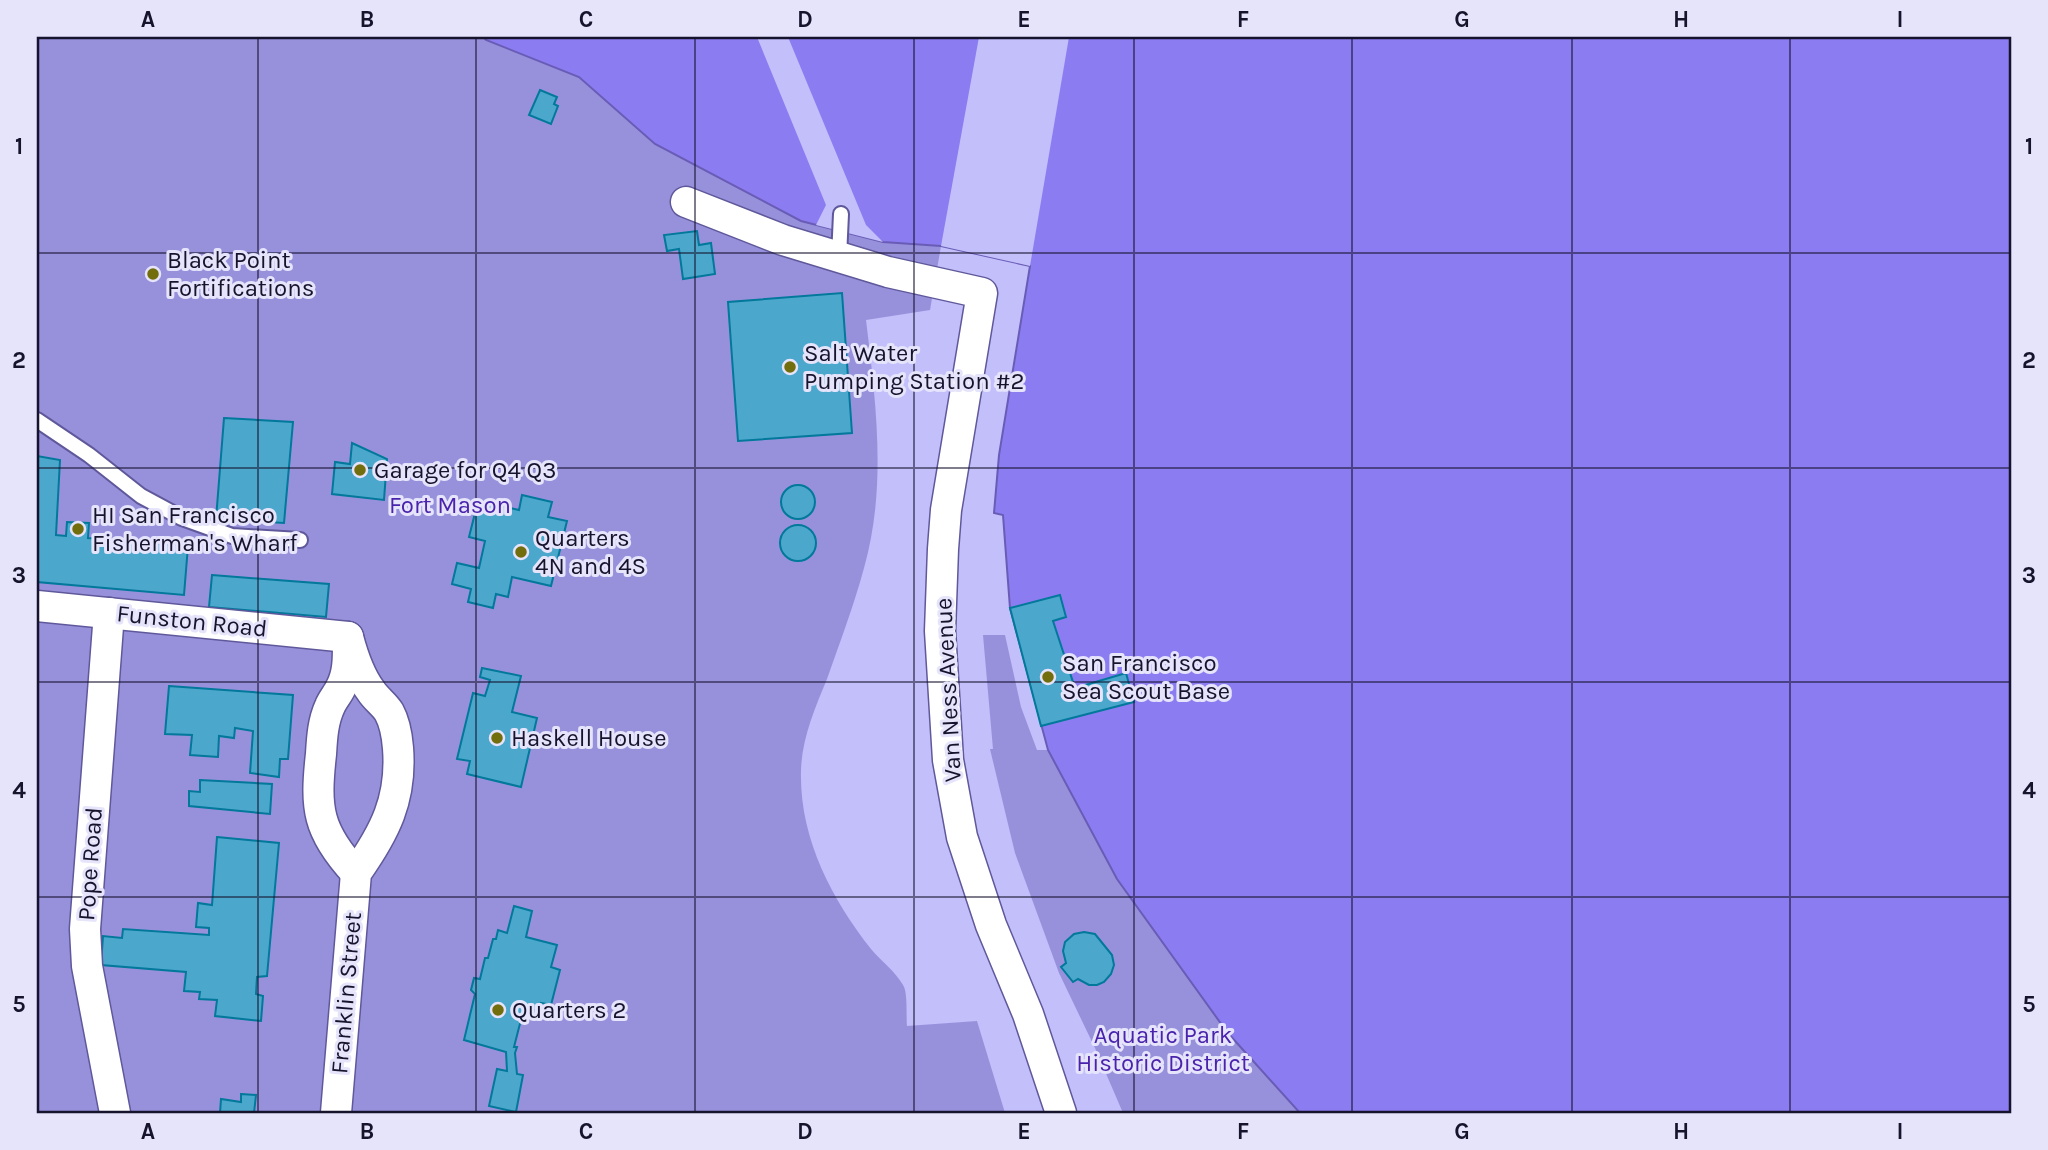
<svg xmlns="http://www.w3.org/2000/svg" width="2048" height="1150" font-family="Karla,sans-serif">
  <rect width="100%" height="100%" fill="#c2bffa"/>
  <!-- green -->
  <g fill="#9791dc">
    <path d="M37 37H483L486 40 579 77 655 144 883 242 941 246 930 310 866 320C876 403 887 487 864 568 854 605 840 642 827 679 815 708 802 738 801 770 799 837 831 898 871 949 881 961 895 971 903 985 908 992 906 1016 907 1026L977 1021 1005 1113H37Z"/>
    <path d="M983 635H1005L1021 707 1037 750H1048L1117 879 1227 1032 1300 1113H1123L1095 1048 1059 973 1015 853 990 749H993Z"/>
  </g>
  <!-- water -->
  <path fill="#8c7cf1" stroke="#695cb6" stroke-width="2" d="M483 37H2011V1113H1300L1227 1032 1117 879 1048 750 1010 608 1003 515 994 513 999 455 1030 266 941 246 883 242 801 221 655 144 579 77 486 40Z"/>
  <!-- pier -->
  <g fill="#c2bffa">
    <path d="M757 37H788L866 225 883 242 816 225 826 205Z"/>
    <path d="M979 37H1069L1030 266 941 246Z"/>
  </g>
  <!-- building -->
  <g fill="#4ba7cb" stroke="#02789b" stroke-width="2">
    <path d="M540 90 557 97 554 104 558 106 551 124 529 115Z"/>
    <path d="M697 231 699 245 711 243 715 274 683 279 679 249 667 251 664 235Z"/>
    <path d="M842 293 852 433 738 441 728 302Z"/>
    <path d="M224 418 293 422 284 523 216 519Z"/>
    <path d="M352 443 387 459 384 500 332 494 335 462 350 464Z"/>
    <path d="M37 456 60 460 56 535 66 536 67 522 89 523 88 538 188 546 184 595 37 582Z"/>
    <circle cx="798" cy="502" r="17"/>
    <path d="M522 495 552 502 548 517 567 521 551 586 512 577 508 597 496 594 493 608 468 602 471 589 452 584 457 563 479 568 485 541 469 537 478 501 519 510Z"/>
    <circle cx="798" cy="543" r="18"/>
    <path d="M212 575 329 584 326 617 209 607Z"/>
    <path d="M1060 595 1066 617 1053 621 1075 688 1126 673 1134 702 1041 726 1010 608Z"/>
    <path d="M482 668 521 676 512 712 537 718 521 787 467 774 470 761 457 759 473 693 485 696 490 680 480 677Z"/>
    <path d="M169 686 293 695 288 759H280L279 777 250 773 253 731 235 728 234 738 219 736 218 757 190 755 192 735 165 734Z"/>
    <path d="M200 780 272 784 270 814 189 806V791L200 792Z"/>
    <path d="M217 837 279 843 267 976 257 977 256 994 263 996 261 1021 215 1016 217 1000 199 999 200 992 184 991 186 972 101 965 103 936 122 938 123 929 209 935V928L196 927 198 903 212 905Z"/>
    <path d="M514 906 532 911 526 937 557 945 551 967 560 970 551 1005 541 1003 538 1011 524 1008 514 1047H517L515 1053 517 1074 523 1075 516 1112 489 1106 497 1069 507 1071 506 1052 464 1040 475 994 471 990 474 978 480 979 485 958H488L493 939H496L498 930 507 933Z"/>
    <path d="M1084 932 1095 934 1112 955 1114 965 1111 974 1104 982 1097 985H1089L1078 979 1073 982 1061 967 1066 963 1063 951 1065 942 1074 934Z"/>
    <path d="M241 1094 256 1095 254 1113H220L221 1099 241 1102Z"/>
  </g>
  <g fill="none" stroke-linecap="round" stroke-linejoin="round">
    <defs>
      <g id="service">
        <path d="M839 257 841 214"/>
        <path d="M37 420 89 455 141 496 182 518 232 536 300 540"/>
      </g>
      <g id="minor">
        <path d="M686 202 783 240 888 272 982 293 946 510 943 549 940 631 948 760 962 837 991 925 1028 1014 1061 1113"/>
        <path d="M37 606 348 637"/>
        <path d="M109 613 85 929 87 966 115 1113"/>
        <path d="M348 645C348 659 348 674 341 687 338 694 333 699 330 706 323 721 322 737 321 754 315 808 317 831 356 873"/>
        <path d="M336 1113 356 873C385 832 402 799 398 748 397 735 395 723 389 712 384 704 376 699 371 691 359 675 353 656 348 637"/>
      </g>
    </defs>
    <!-- service casing -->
    <use href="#service" stroke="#5f589a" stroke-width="18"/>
    <!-- minor casing -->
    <use href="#minor" stroke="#5f589a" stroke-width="33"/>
    <!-- service -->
    <use href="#service" stroke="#fff" stroke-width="14"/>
    <!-- minor -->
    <use href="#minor" stroke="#fff" stroke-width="30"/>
  </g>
  <!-- grid -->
  <path fill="none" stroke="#16132d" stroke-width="2" stroke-opacity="0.55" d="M258 37V1113M476 37V1113M695 37V1113M914 37V1113M1134 37V1113M1352 37V1113M1572 37V1113M1790 37V1113M37 253H2011M37 468H2011M37 682H2011M37 897H2011"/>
  <!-- markers -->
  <g fill="#726e0d" stroke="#e5e4fb" stroke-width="2.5">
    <circle cx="153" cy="274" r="7"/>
    <circle cx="790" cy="367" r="7"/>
    <circle cx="360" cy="470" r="7"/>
    <circle cx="78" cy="529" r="7"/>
    <circle cx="521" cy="552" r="7"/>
    <circle cx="1048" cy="677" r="7"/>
    <circle cx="497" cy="738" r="7"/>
    <circle cx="498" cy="1010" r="7"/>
  </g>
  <g text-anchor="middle" stroke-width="6" stroke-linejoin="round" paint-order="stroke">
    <!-- poi labels -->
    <g font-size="24" fill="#16132d" stroke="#e5e4fb" text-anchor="start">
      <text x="167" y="268">Black Point<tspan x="167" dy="28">Fortifications</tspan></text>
      <text x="804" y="361">Salt Water<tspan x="804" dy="28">Pumping Station #2</tspan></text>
      <text x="374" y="478">Garage for Q4 Q3</text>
      <text x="92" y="523">HI San Francisco<tspan x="92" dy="28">Fisherman's Wharf</tspan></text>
      <text x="535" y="546">Quarters<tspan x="535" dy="28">4N and 4S</tspan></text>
      <text x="1062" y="671">San Francisco<tspan x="1062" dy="28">Sea Scout Base</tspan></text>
      <text x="511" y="746">Haskell House</text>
      <text x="512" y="1018">Quarters 2</text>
    </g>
    <!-- park labels -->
    <g font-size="24" fill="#4a23ac" stroke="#e5e4fb">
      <text x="450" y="513">Fort Mason</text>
      <text x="1163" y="1043">Aquatic Park<tspan x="1163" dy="28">Historic District</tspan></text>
    </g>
    <!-- street labels -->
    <g font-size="24" fill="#16132d" stroke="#e5e4fb">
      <text transform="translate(192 621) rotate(6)" y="8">Funston Road</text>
      <text transform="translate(948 690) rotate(-93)" y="8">Van Ness Avenue</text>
      <text transform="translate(90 864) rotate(-86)" y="8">Pope Road</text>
      <text transform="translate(346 993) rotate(-85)" y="8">Franklin Street</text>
    </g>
  </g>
  <!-- border -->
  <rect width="2048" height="1150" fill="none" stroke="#e5e4fb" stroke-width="77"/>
  <rect x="38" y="38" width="1972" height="1074" fill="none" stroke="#16132d" stroke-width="2.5"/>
  <g font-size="23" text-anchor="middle" font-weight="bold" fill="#16132d">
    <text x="148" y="27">A</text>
    <text x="367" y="27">B</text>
    <text x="586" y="27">C</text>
    <text x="805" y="27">D</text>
    <text x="1024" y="27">E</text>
    <text x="1243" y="27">F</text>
    <text x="1462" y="27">G</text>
    <text x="1681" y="27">H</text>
    <text x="1900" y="27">I</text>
    <text x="19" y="154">1</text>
    <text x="2029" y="154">1</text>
    <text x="19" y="368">2</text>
    <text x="2029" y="368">2</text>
    <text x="19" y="583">3</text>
    <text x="2029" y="583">3</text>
    <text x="19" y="798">4</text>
    <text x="2029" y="798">4</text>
    <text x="19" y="1012">5</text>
    <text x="2029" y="1012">5</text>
    <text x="148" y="1139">A</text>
    <text x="367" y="1139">B</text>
    <text x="586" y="1139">C</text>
    <text x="805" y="1139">D</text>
    <text x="1024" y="1139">E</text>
    <text x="1243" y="1139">F</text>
    <text x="1462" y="1139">G</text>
    <text x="1681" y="1139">H</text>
    <text x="1900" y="1139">I</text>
  </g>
</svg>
